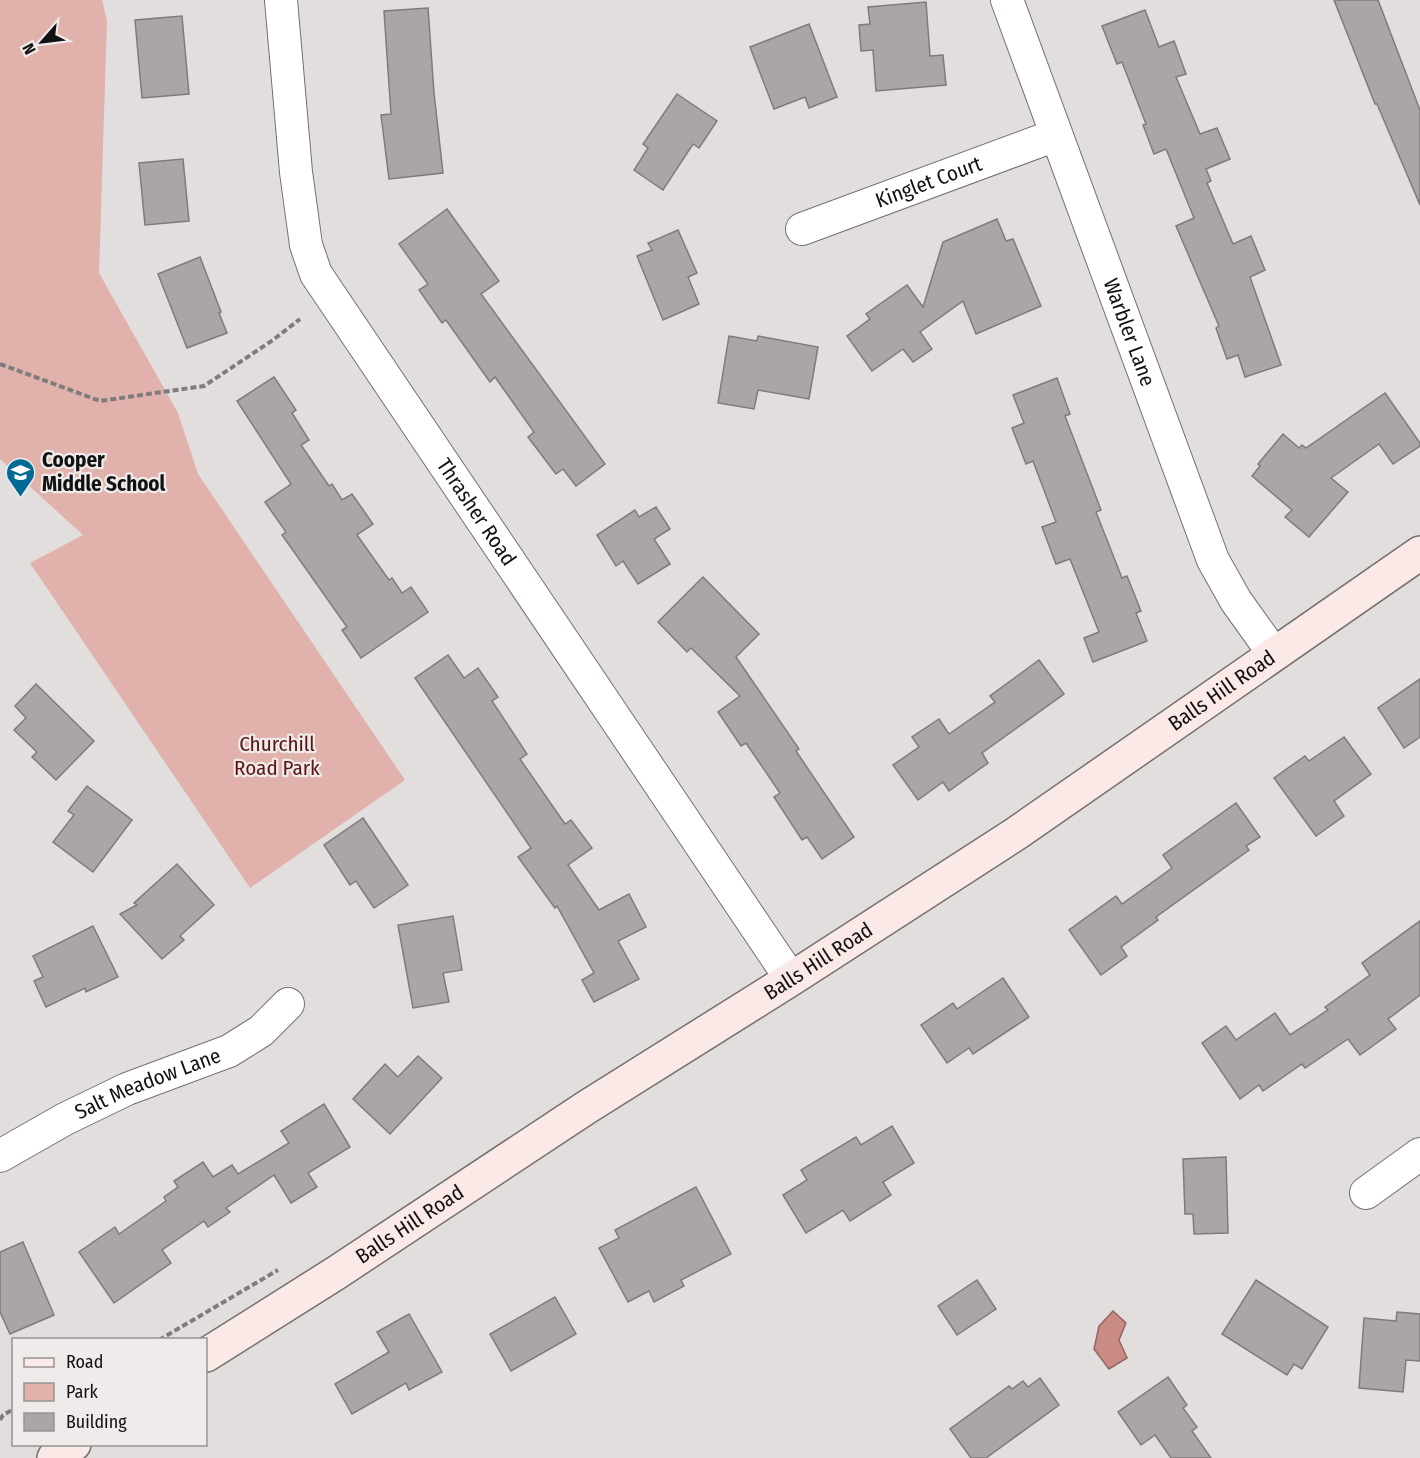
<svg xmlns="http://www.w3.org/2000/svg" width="1420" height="1458" font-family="'Fira Sans Condensed',sans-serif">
  <rect width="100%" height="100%" fill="#e1dedd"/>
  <!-- green -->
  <path fill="#e1b2ac" d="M0 0H102L107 20 99 273 178 413 198 474 405 780 250 888 30 563 83 535 0 459Z"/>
  <!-- water -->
  <path fill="#c98b84" stroke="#926662" stroke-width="1.5" d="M1113 1311 1126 1323 1119 1340 1127 1358 1109 1369 1094 1349 1099 1326Z"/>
  <!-- building -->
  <g fill="#a9a6a5" stroke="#7e7b7a" stroke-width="1.5">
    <path d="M1334 0H1378L1420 110V205L1377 104H1375Z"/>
    <path d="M926 2 930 56 943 55 946 85 876 91 873 50 861 51 859 25 870 24 868 7Z"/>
    <path d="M428 8 434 93 443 173 389 179 381 115 391 114 384 11Z"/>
    <path d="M1145 10 1159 47 1174 41 1186 74 1176 77 1200 134 1217 128 1230 159 1206 169 1211 181 1207 183 1233 244 1251 236 1265 270 1250 277 1281 365 1245 377 1238 355 1227 359 1216 328 1219 326 1176 226 1194 218 1166 149 1154 154 1143 125 1146 124 1122 62 1117 64 1102 26Z"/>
    <path d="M182 16 189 94 142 98 135 20Z"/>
    <path d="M809 24 837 97 809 108 805 97 774 109 750 47Z"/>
    <path d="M677 94 717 121 699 148 693 144 663 190 634 170 648 148 643 144Z"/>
    <path d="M183 159 189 221 145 225 139 163Z"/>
    <path d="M447 209 499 281 481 294 605 464 576 486 563 469 556 474 528 437 534 432 495 377 490 382 446 320 442 323 419 290 428 284 399 244Z"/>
    <path d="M997 219 1006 241 1013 239 1041 306 976 334 963 301 920 332 932 349 913 362 903 349 872 371 847 336 870 319 866 314 907 285 923 307 943 242Z"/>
    <path d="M678 230 697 273 688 277 699 304 663 320 637 256 652 250 648 243Z"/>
    <path d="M200 257 221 312 219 313 227 333 187 348 158 274Z"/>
    <path d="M729 336 757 341 758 336 818 347 809 399 758 390 754 409 718 403Z"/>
    <path d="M274 377 296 410 292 413 309 440 301 445 329 486 332 484 342 500 352 494 373 524 357 535 389 580 392 578 402 593 411 587 428 612 361 658 342 630 347 627 282 535 286 532 265 502 291 484 237 401Z"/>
    <path d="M1057 378 1070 414 1065 416 1101 510 1096 512 1122 578 1127 576 1141 611 1136 613 1147 641 1093 662 1084 638 1099 632 1070 559 1056 564 1042 527 1056 522 1033 461 1026 464 1012 428 1024 423 1013 395Z"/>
    <path d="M1385 393 1420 443V446L1393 464 1379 444 1331 478 1348 492 1309 537 1285 517 1292 510 1252 476 1260 466 1258 464 1283 434 1299 448 1302 445 1306 448Z"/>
    <path d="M656 507 670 529 654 539 670 564 638 584 623 561 616 566 597 535 635 510 639 517Z"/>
    <path d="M703 577 759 634 736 657 799 749 796 751 854 837 822 859 807 837 802 840 774 797 780 793 746 743 741 746 718 712 740 696 691 648 687 652 658 622Z"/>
    <path d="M448 655 464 678 478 668 498 697 492 701 527 754 520 759 565 824 571 820 592 848 568 865 599 910 629 894 646 927 618 941 639 979 594 1002 582 980 594 973 557 906 555 908 518 857 531 848 415 678Z"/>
    <path d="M1039 660 1064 694 982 753 988 763 949 791 943 782 918 800 893 765 919 747 912 737 939 719 949 734 995 702 990 696Z"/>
    <path d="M1420 679V737L1404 748 1378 708Z"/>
    <path d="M36 684 94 741 56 780 32 757 37 752 14 730 26 718 15 706Z"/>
    <path d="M1344 737 1371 774 1334 801 1344 816 1316 836 1274 778 1305 756 1309 761Z"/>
    <path d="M87 786 132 820 93 872 53 842 74 815 68 811Z"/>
    <path d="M1236 803 1260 837 1246 846 1249 850 1156 917 1158 920 1121 947 1127 956 1101 975 1069 930 1116 896 1122 904 1172 868 1163 855Z"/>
    <path d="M363 818 408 885 374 908 356 881 350 885 324 845Z"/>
    <path d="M177 864 214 905 180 936 184 940 162 959 120 914 137 905 134 903Z"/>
    <path d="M453 916 462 970 443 973 449 1002 413 1008 398 925Z"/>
    <path d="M1420 921V995L1388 1019 1396 1029 1360 1055 1348 1039 1305 1068 1302 1064 1263 1091 1259 1085 1240 1099 1202 1043 1226 1026 1236 1040 1275 1013 1290 1035 1328 1010 1325 1007 1370 975 1362 963Z"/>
    <path d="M93 926 118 977 86 992 85 988 46 1007 34 981 43 977 33 956Z"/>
    <path d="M1003 978 1029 1017 973 1054 969 1048 947 1063 921 1025 953 1003 957 1009Z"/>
    <path d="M418 1056 442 1078 390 1134 353 1099 385 1064 398 1077Z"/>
    <path d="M324 1104 350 1147 308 1173 317 1187 291 1203 274 1175 226 1208 230 1212 208 1227 204 1221 162 1250 171 1263 114 1303 79 1252 115 1227 119 1234 166 1201 164 1197 178 1187 174 1181 203 1162 213 1177 232 1165 238 1174 289 1143 281 1131Z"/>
    <path d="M892 1126 914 1163 883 1182 891 1195 850 1221 843 1210 806 1233 783 1195 807 1180 801 1170 856 1137 861 1145Z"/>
    <path d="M1226 1157 1228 1233 1194 1234 1193 1214H1185L1183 1159Z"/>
    <path d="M696 1187 731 1254 681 1280 684 1286 654 1302 649 1291 628 1302 599 1248 619 1238 615 1230Z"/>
    <path d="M23 1242 54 1315 10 1334 0 1312V1252Z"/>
    <path d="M977 1280 996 1309 957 1335 938 1306Z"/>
    <path d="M1256 1280 1328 1327 1302 1369 1294 1364 1287 1375 1222 1334Z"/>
    <path d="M555 1297 576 1334 511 1371 490 1334Z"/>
    <path d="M1397 1312 1420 1314V1361L1406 1360 1403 1392 1359 1388 1364 1318 1396 1321Z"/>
    <path d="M409 1314 442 1372 409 1390 406 1383 352 1414 335 1384 389 1352 377 1332Z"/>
    <path d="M1168 1377 1187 1405 1183 1408 1197 1427 1192 1431 1211 1458H1171L1155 1435 1141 1445 1118 1412Z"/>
    <path d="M1040 1378 1059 1405 986 1458H971L950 1429 1009 1386 1012 1389 1023 1381 1028 1387Z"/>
  </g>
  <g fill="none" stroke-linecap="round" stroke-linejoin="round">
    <defs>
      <g id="street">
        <path id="s1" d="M281 0 296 172 306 245 316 274 791 979"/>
        <path id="s2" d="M1007 0 1213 560 1236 601 1274 654"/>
        <path id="s3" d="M802 229 1056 135"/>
        <path id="s4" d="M0 1156 65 1119 127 1089 229 1051 261 1031 288 1004"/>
        <path d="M1366 1193 1420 1154"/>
      </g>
      <g id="secondary">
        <path id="s5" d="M206 1355 336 1273 587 1107 791 979 1017 833 1420 553"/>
        <path d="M54 1458 74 1444"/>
      </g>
    </defs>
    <!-- street casing -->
    <use href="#street" stroke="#747070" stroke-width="34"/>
    <!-- secondary casing -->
    <use href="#secondary" stroke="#747070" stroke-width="36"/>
    <!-- path -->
    <g stroke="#7f7d7c" stroke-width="4" stroke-dasharray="6 3" stroke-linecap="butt">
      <path d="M0 364 100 401 204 386 273 340 300 319"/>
      <path d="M159 1340 278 1270"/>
      <path d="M0 1420 3 1415 14 1409"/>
    </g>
    <!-- street -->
    <use href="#street" stroke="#fff" stroke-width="32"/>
    <!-- secondary -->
    <use href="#secondary" stroke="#fae9e7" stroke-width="33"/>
  </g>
  <!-- icons -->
  <defs>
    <symbol id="school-pin" viewBox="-11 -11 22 30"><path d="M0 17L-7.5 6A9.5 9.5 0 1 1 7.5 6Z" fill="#006a97" stroke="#eeebea"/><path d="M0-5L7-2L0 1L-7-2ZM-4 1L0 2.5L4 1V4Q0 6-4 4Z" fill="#fff"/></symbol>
  </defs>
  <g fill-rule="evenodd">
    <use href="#school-pin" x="4" y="456" width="33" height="45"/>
  </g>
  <g text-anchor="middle" stroke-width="4.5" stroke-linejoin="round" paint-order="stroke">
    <!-- street labels -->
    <g font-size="21" fill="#121111" stroke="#eeebea">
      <text dy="7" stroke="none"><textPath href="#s3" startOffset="135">Kinglet Court</textPath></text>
      <text dy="7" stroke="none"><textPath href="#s2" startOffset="354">Warbler Lane</textPath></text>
      <text dy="7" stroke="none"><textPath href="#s1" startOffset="564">Thrasher Road</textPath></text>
      <text dy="7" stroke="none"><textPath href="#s5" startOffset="1214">Balls Hill Road</textPath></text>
      <text dy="7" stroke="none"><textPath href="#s5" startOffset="728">Balls Hill Road</textPath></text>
      <text dy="7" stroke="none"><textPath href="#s4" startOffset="165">Salt Meadow Lane</textPath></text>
      <text dy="7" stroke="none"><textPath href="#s5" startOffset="242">Balls Hill Road</textPath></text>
    </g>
    <!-- poi labels -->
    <g font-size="21" font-weight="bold" fill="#121111" stroke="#eeebea" text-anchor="start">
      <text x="42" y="467">Cooper<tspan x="42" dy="24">Middle School</tspan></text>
    </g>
    <!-- park labels -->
    <g font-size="21" fill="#5e1412" stroke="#eeebea">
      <text x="277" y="751">Churchill<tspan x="277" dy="24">Road Park</tspan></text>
    </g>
  </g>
  <!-- legend -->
  <rect x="12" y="1338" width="195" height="108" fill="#eeebea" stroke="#969493" stroke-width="1.5"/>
  <rect x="24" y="1358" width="30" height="9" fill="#fae9e7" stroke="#969493" stroke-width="1.5"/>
  <text x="66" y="1368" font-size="18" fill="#121111">Road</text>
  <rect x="24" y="1383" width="30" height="18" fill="#e1b2ac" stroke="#969493" stroke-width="1.5"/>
  <text x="66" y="1398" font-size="18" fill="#121111">Park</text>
  <rect x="24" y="1413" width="30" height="18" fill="#a9a6a5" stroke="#969493" stroke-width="1.5"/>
  <text x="66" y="1428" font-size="18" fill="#121111">Building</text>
  <!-- north arrow -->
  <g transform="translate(42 42) rotate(242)" stroke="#eeebea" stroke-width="4.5" paint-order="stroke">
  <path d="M0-4.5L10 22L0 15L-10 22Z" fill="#121111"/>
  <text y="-9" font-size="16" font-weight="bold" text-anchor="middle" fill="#121111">N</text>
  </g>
</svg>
